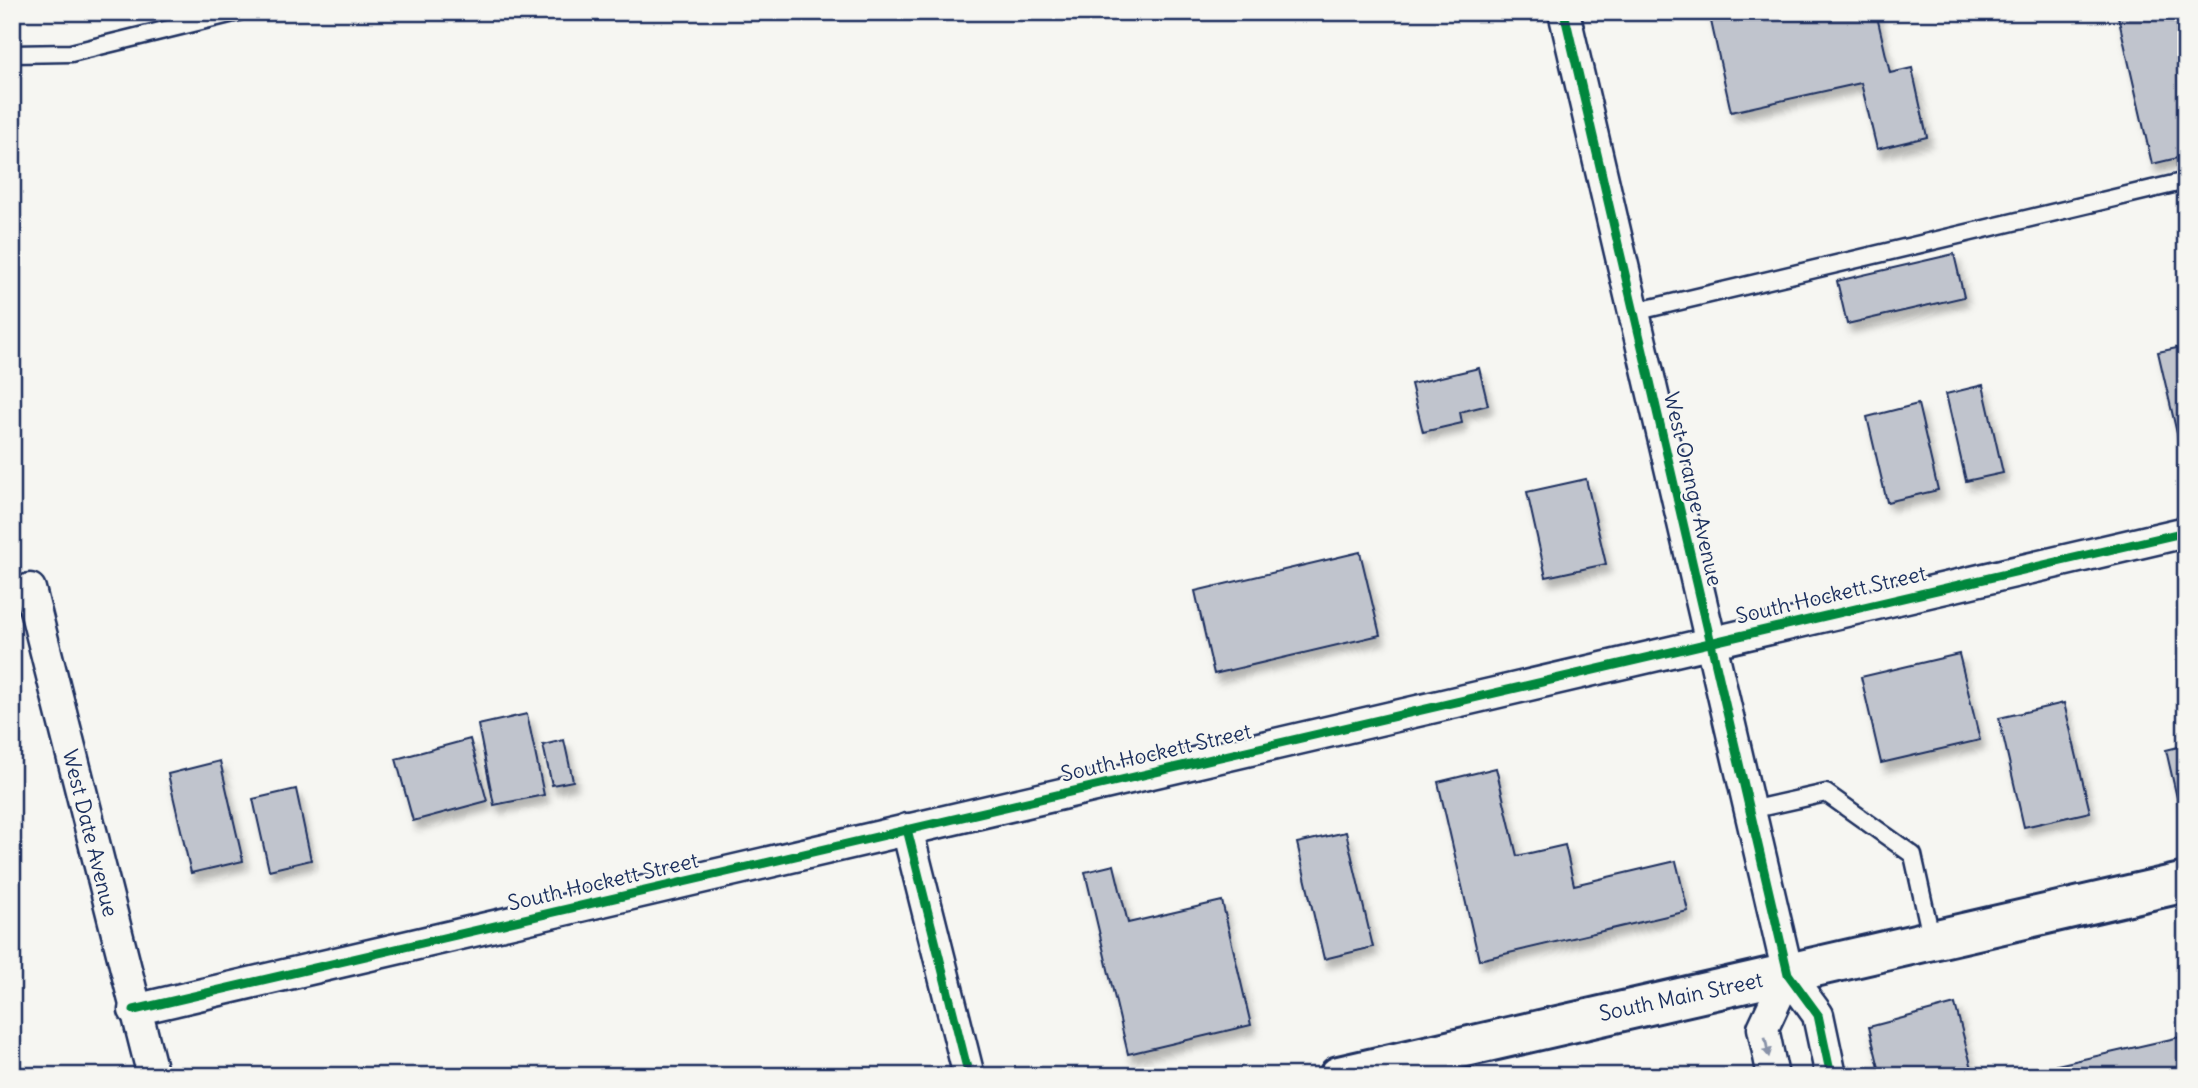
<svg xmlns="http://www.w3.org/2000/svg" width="2198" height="1088" font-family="Delius,sans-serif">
  <defs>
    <filter id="shadow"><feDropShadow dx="4.5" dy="8" stdDeviation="3.5" flood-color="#0004"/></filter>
  </defs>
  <rect width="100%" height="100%" fill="#f6f6f2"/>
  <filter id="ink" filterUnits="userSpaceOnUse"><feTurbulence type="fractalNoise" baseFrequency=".0143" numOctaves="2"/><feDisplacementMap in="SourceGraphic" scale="14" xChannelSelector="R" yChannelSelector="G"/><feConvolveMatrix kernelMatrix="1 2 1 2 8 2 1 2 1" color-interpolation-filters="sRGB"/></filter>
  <g filter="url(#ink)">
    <!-- building -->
    <g fill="#c0c4cd" stroke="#1b2f5e" stroke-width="2" filter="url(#shadow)">
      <path d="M1709 12H1876L1890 73 1912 68 1927 137 1877 149 1861 83 1731 112Z"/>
      <path d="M2117 12H2186V156L2152 164Z"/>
      <path d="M1954 254 1964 297 1847 324 1837 281Z"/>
      <path d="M2186 346V440L2179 442 2158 352Z"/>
      <path d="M1479 368 1488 405 1460 412 1462 423 1423 432 1411 384Z"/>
      <path d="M1983 385 2003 473 1966 481 1946 394Z"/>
      <path d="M1918 404 1938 490 1887 502 1867 417Z"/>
      <path d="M1586 479 1606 564 1546 577 1527 492Z"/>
      <path d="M1360 552 1380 635 1214 674 1195 591Z"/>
      <path d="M1959 654 1980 740 1881 763 1861 677Z"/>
      <path d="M2064 703 2090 812 2024 827 1999 718Z"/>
      <path d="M527 714 544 795 494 805 478 725Z"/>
      <path d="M470 739 487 801 413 821 396 759Z"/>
      <path d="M564 740 573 781 552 785 543 745Z"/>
      <path d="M2186 745V809L2180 811 2166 750Z"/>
      <path d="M220 761 243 861 191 873 168 774Z"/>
      <path d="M1496 768 1517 856 1565 845 1574 885 1676 861 1688 911 1479 960 1438 782Z"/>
      <path d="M296 789 311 860 269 870 253 799Z"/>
      <path d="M1346 832 1373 947 1324 959 1297 843Z"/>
      <path d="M1114 865 1128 923 1222 901 1251 1025 1128 1054 1085 872Z"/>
      <path d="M1955 1004 1974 1076H1881L1869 1027Z"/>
      <path d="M2180 1037 2186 1076H2059L2057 1065Z"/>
    </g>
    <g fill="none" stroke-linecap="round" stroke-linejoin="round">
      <defs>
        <g id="service">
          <path d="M12 54 71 53 238 12"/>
          <path d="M1634 312 2186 181"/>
          <path d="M1750 810 1826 793 1913 855 1932 941"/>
        </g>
        <g id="minor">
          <path d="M1564 12 1788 974 1818 1015 1831 1076"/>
          <path d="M30 589 153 1076"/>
          <path d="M907 829 969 1076"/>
          <path d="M134 1010 2186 532"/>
          <path d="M1773 1076 1763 1028 1788 974"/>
        </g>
        <path id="secondary" d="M1339 1076 2186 882"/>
      </defs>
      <!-- service casing -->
      <use href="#service" stroke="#1b2f5e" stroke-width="21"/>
      <!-- minor casing -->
      <use href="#minor" stroke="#1b2f5e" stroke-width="35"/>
      <!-- secondary casing -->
      <use href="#secondary" stroke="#1b2f5e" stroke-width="44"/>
      <!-- service -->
      <use href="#service" stroke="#f6f6f2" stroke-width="16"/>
      <!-- minor -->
      <use href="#minor" stroke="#f6f6f2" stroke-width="30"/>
      <!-- secondary -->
      <use href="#secondary" stroke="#f6f6f2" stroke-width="38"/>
      <defs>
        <g id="cycleway">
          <path d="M1564 12 1788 974 1818 1015 1831 1076"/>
          <path d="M907 829 969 1076"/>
          <path d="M134 1010 2186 532"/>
        </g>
      </defs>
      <!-- cycleway casing -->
      <use href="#cycleway" stroke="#f6f6f2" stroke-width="13"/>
      <!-- cycleway -->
      <use href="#cycleway" stroke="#00873e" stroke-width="9"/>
    </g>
    <!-- one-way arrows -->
    <defs><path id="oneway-solid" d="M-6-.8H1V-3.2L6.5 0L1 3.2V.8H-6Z" transform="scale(1.75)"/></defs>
    <use fill="#8892a8" href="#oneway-solid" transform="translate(1767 1047) rotate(79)"/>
  </g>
  <g text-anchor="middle" stroke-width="5" stroke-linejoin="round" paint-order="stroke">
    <!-- street labels -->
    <g font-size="21" fill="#1b2f5e" stroke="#f6f6f2">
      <text transform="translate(1693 489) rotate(77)" y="7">West Orange Avenue</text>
      <text transform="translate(1831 595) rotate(-13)" y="7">South Hockett Street</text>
      <text transform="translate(1156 753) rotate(-13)" y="7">South Hockett Street</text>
      <text transform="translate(90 833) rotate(76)" y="7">West Date Avenue</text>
      <text transform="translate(603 882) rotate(-13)" y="7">South Hockett Street</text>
      <text transform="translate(1681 997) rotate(-12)" y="7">South Main Street</text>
    </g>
  </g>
  <!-- margin -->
  <rect width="2198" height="1088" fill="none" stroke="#f6f6f2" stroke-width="42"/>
  <rect x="21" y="21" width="2156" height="1046" fill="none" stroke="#1b2f5e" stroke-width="2.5" filter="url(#ink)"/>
</svg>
